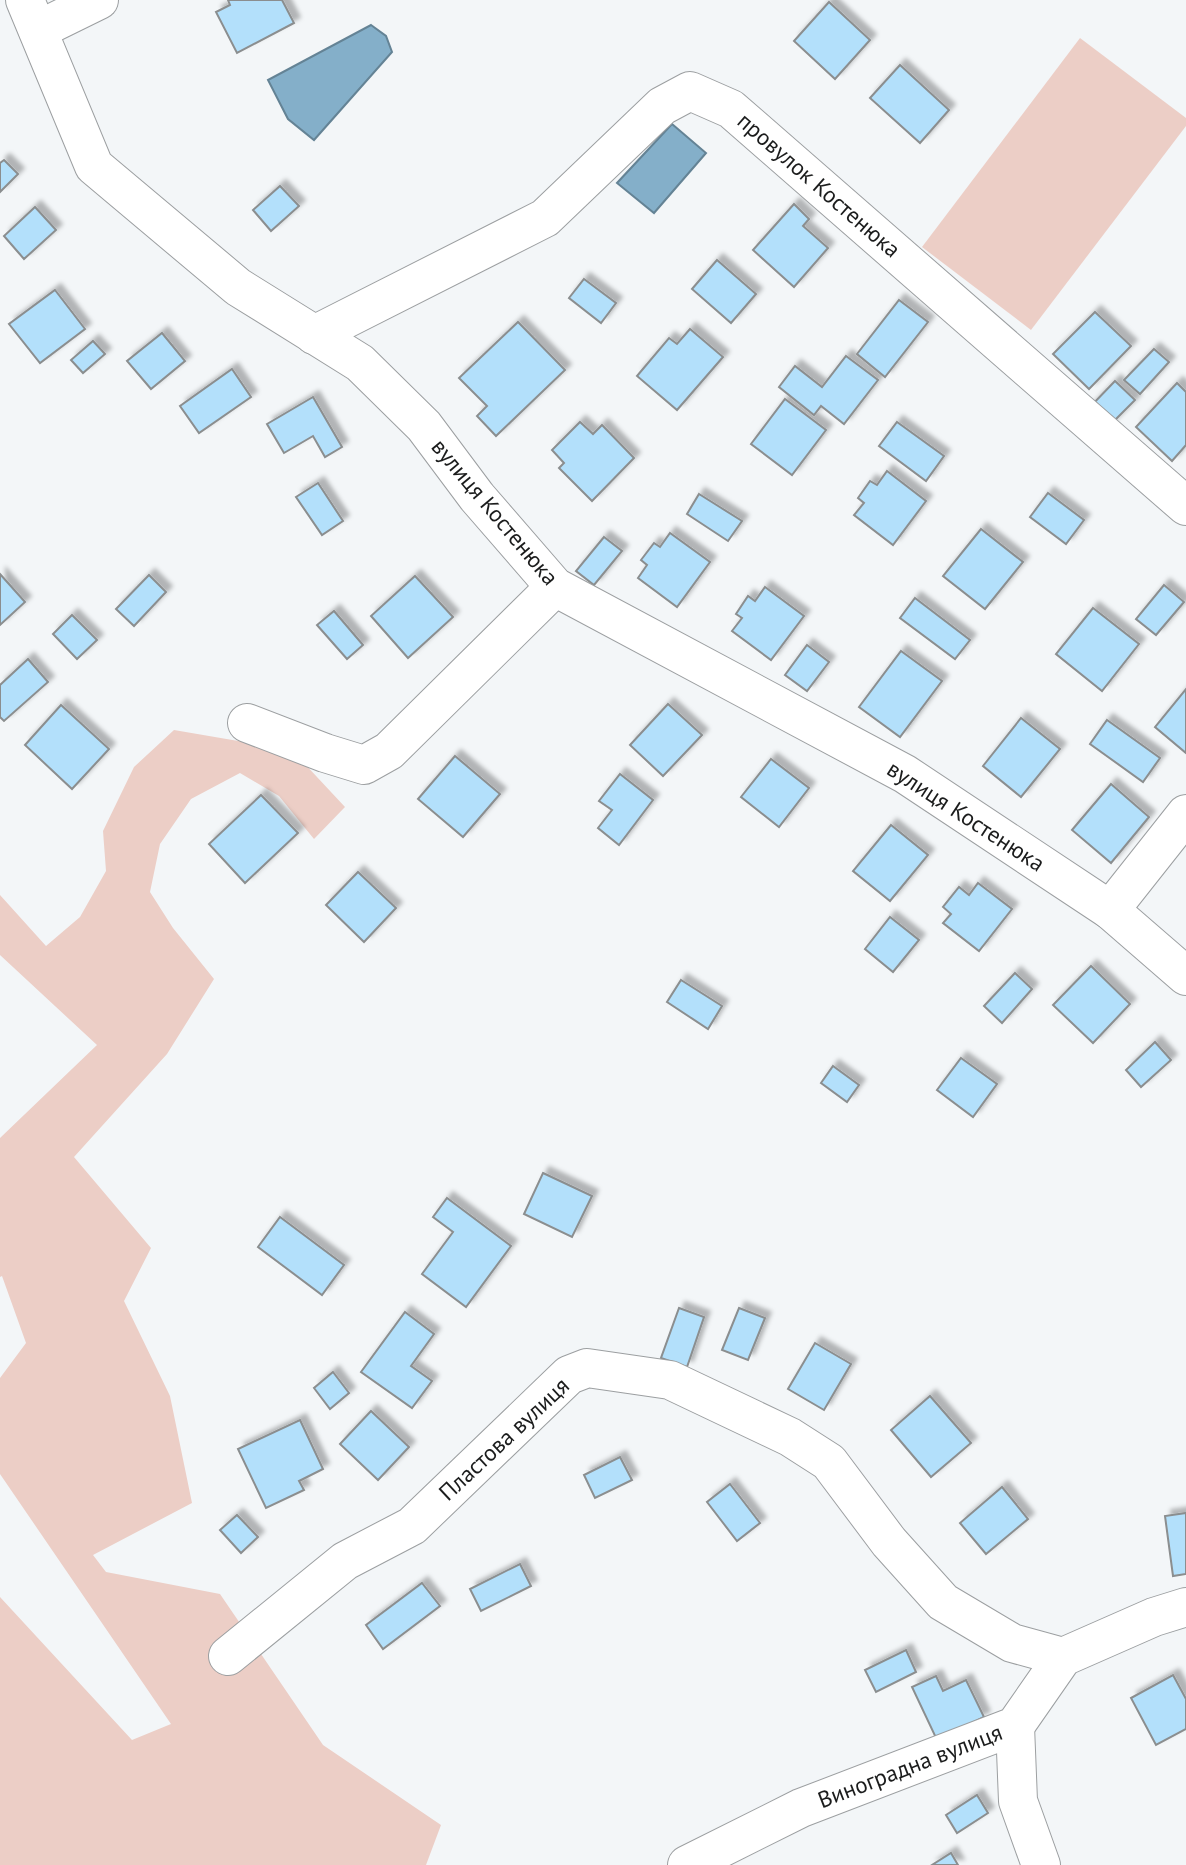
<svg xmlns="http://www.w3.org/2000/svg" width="1186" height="1865" font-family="'PT Sans',sans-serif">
  <defs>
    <filter id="shadow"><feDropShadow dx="6" dy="-6" stdDeviation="2" flood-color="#0004"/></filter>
  </defs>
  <rect width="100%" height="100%" fill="#f3f6f8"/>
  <!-- green -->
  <g fill="#eccec6">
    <path d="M1080 38 1186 118V126L1031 330 922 247Z"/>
    <path d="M174 730 244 742 303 762 345 807 314 839 279 796 240 773 191 799 160 844 150 892 173 928 214 979 167 1054 74 1157 151 1248 124 1301 170 1396 192 1503 93 1555 106 1572 220 1594 323 1745 441 1825 426 1865H0V1597L132 1740 171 1724 0 1474V1378L26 1343 2 1276 0 1277V1138L97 1045 0 955V895L46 946 80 917 106 871 103 831 134 767Z"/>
  </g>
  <!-- water -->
  <g fill="#84afc9" stroke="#648395" stroke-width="2">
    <path d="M371 25 386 36 392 52 314 140 288 119 268 80Z"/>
    <path d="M672 124 706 153 654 213 617 183Z"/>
  </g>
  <!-- building -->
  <g fill="#b3e0fb" stroke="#8b8e8f" stroke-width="2" filter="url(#shadow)">
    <path d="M228 0H282L294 23 237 53 216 12 230 5Z"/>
    <path d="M829 2 870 40 835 79 794 41Z"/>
    <path d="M900 65 949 110 920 143 870 98Z"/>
    <path d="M4 160 18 174 0 192V163Z"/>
    <path d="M280 186 299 206 271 231 253 210Z"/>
    <path d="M794 204 809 219 803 226 828 248 794 287 753 250Z"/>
    <path d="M35 207 56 230 24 259 4 236Z"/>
    <path d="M717 260 756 294 731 323 692 289Z"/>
    <path d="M584 279 616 303 601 323 569 298Z"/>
    <path d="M55 290 85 329 40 363 9 324Z"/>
    <path d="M899 300 928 322 885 377 857 354Z"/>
    <path d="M1095 312 1131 346 1089 389 1053 354Z"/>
    <path d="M518 322 565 370 496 436 477 416 487 406 459 378Z"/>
    <path d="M690 329 723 357 677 410 637 376 669 338 677 344Z"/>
    <path d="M162 333 185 361 151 389 127 361Z"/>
    <path d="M93 341 105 354 83 373 71 360Z"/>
    <path d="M1154 349 1169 362 1140 394 1124 380Z"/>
    <path d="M846 356 878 380 844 424 821 406 814 415 779 387 795 366 822 387Z"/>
    <path d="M232 369 251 397 199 433 180 406Z"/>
    <path d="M1115 381 1135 400 1108 427 1089 408Z"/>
    <path d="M1177 383 1186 392V445L1172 461 1136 427Z"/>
    <path d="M313 397 342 447 325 457 313 436 284 453 267 424Z"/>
    <path d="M785 399 826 430 792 475 751 444Z"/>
    <path d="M580 422 593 434 602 425 634 458 592 501 559 468 564 463 552 450Z"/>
    <path d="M897 422 944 456 926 481 879 446Z"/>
    <path d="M887 471 926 501 893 545 854 515 864 503 858 498 870 481 877 485Z"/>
    <path d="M318 483 343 521 322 535 296 497Z"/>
    <path d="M1048 493 1084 520 1066 544 1030 517Z"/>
    <path d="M699 494 742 521 728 541 687 514Z"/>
    <path d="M981 529 1023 562 985 609 943 576Z"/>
    <path d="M670 533 710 562 677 607 638 578 647 565 641 560 654 543 660 547Z"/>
    <path d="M604 537 622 551 594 585 576 571Z"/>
    <path d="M0 574 25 602 0 625Z"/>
    <path d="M149 575 166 592 134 626 116 609Z"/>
    <path d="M415 576 453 617 408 658 371 616Z"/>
    <path d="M1164 585 1184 602 1156 635 1136 619Z"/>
    <path d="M765 587 804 616 771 660 732 631 742 618 736 614 748 596 755 601Z"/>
    <path d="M915 598 970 640 955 659 900 618Z"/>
    <path d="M1093 608 1139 644 1102 691 1056 654Z"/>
    <path d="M334 611 363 645 347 659 317 625Z"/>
    <path d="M72 615 97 640 77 659 53 634Z"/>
    <path d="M807 645 829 662 807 691 785 675Z"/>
    <path d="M901 651 942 681 900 737 859 707Z"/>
    <path d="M28 659 48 682 4 721 0 717V685Z"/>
    <path d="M1186 689V753L1155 727Z"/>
    <path d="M668 704 702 735 663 776 630 745Z"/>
    <path d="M61 705 109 749 72 789 25 745Z"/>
    <path d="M1021 718 1060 749 1021 797 983 766Z"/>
    <path d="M1107 720 1160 758 1143 782 1090 744Z"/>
    <path d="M455 756 500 794 463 837 418 799Z"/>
    <path d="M771 759 809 788 779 827 741 797Z"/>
    <path d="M620 774 653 800 619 845 598 828 612 810 599 801Z"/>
    <path d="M1111 784 1149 817 1111 863 1072 830Z"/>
    <path d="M261 795 298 833 245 883 209 844Z"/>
    <path d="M891 825 928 855 890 901 853 871Z"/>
    <path d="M358 872 396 908 364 942 326 905Z"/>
    <path d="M978 883 1012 909 979 951 943 923 951 914 943 907 959 887 969 895Z"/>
    <path d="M890 917 919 940 893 972 865 949Z"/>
    <path d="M1091 966 1130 1004 1093 1043 1053 1005Z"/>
    <path d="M1015 973 1032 989 1002 1023 984 1006Z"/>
    <path d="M681 980 722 1006 708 1029 667 1002Z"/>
    <path d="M1155 1042 1171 1060 1141 1087 1126 1070Z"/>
    <path d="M961 1058 997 1084 973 1117 937 1090Z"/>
    <path d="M833 1066 859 1085 847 1102 821 1083Z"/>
    <path d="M543 1173 592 1196 572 1237 524 1214Z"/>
    <path d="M447 1198 511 1246 466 1307 422 1274 453 1232 433 1217Z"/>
    <path d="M280 1217 344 1265 322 1295 258 1247Z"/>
    <path d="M679 1308 704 1317 687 1367 661 1358Z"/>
    <path d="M739 1308 765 1318 748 1360 722 1350Z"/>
    <path d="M405 1312 434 1334 411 1366 432 1381 412 1408 361 1372Z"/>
    <path d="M815 1343 851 1364 824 1410 788 1389Z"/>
    <path d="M333 1372 349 1393 330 1409 314 1388Z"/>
    <path d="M930 1396 971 1443 931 1477 891 1430Z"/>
    <path d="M371 1411 409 1447 378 1480 340 1444Z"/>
    <path d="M300 1420 323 1469 299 1481 304 1490 266 1508 238 1449Z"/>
    <path d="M620 1457 632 1480 595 1498 584 1475Z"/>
    <path d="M730 1484 760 1523 737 1541 707 1502Z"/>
    <path d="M1002 1487 1028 1519 986 1554 960 1523Z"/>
    <path d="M1186 1513V1574L1173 1576 1165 1516Z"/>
    <path d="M237 1515 258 1537 241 1553 220 1530Z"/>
    <path d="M520 1564 531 1586 481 1611 470 1589Z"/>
    <path d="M422 1583 440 1606 383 1649 366 1625Z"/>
    <path d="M906 1650 916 1672 876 1692 865 1670Z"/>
    <path d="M1173 1675 1186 1699V1729L1156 1745 1131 1698Z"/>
    <path d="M936 1676 943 1691 966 1680 984 1717 937 1740 912 1687Z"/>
    <path d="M977 1795 988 1813 957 1833 946 1815Z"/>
    <path d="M951 1853 958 1865H932Z"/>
  </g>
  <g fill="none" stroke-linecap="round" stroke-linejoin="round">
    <defs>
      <g id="minor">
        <path d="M25 0 94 166 238 287 360 363 424 426 477 497 555 587 905 774 1110 910 1186 976"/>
        <path d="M38 30 99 0"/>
        <path d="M314 335 545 218 662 106 690 91 731 109 1186 506"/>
        <path d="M247 723 325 753 364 765 389 751 555 587"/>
        <path d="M1110 910 1186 814"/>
        <path d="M228 1656 345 1561 412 1526 569 1375 587 1368 670 1380 790 1437 829 1462 889 1542 943 1602 1012 1643 1063 1657"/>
        <path d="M1015 1726 1018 1801 1041 1865"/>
        <path d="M687 1865 801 1808 1015 1726 1063 1657 1154 1617 1186 1607"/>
      </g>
    </defs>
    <!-- minor casing -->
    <use href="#minor" stroke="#9c9fa1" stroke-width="40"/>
    <!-- minor -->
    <use href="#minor" stroke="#fff" stroke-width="38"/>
  </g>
  <g text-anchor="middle" stroke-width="5" stroke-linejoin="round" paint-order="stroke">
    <!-- street labels -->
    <g font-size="23" fill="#1b1c1c" stroke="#fff">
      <text transform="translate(819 185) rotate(41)" y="8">провулок Костенюка</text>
      <text transform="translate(495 512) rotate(50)" y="8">вулиця Костенюка</text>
      <text transform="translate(966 816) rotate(33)" y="8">вулиця Костенюка</text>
      <text transform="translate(504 1439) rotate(-43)" y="8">Пластова вулиця</text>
      <text transform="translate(910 1766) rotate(-21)" y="8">Виноградна вулиця</text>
    </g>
  </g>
</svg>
